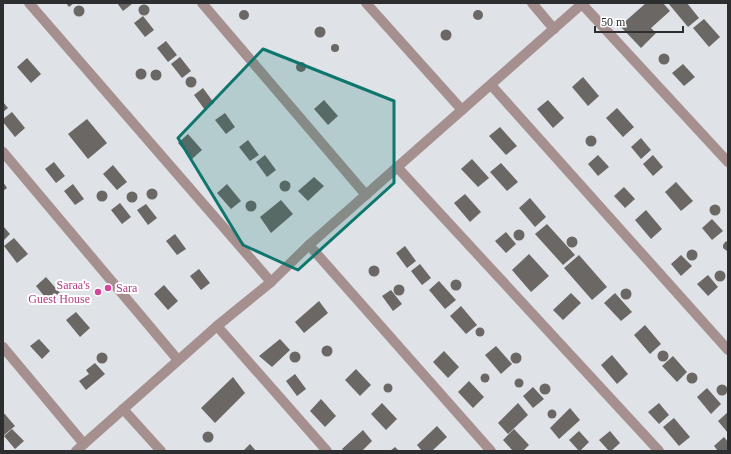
<svg xmlns="http://www.w3.org/2000/svg" width="731" height="454" font-family="'Times New Roman',serif">
  <rect width="100%" height="100%" fill="#dfe2e6"/>
  <!-- building -->
  <g fill="#6a6764">
    <path d="M66 3H74L69 7Z"/>
    <path d="M117 3H132V4L123 11Z"/>
    <path d="M646 3H663L670 11 651 28 656 33 641 48 620 26Z"/>
    <path d="M668 3H687L699 18 688 27Z"/>
    <circle cx="144" cy="10" r="5.5"/>
    <circle cx="79" cy="11" r="5.5"/>
    <circle cx="478" cy="15" r="5"/>
    <circle cx="244" cy="15" r="5"/>
    <path d="M143 16 154 30 145 37 134 23Z"/>
    <path d="M704 19 720 37 709 47 693 28Z"/>
    <circle cx="320" cy="32" r="5.5"/>
    <circle cx="446" cy="35" r="5.5"/>
    <path d="M166 41 177 55 168 62 157 48Z"/>
    <circle cx="335" cy="48" r="4"/>
    <circle cx="664" cy="59" r="5.5"/>
    <path d="M180 57 191 71 182 78 171 64Z"/>
    <path d="M27 58 41 74 31 83 17 67Z"/>
    <circle cx="301" cy="67" r="5"/>
    <path d="M683 64 695 77 684 86 672 73Z"/>
    <circle cx="141" cy="74" r="5.5"/>
    <circle cx="156" cy="75" r="5.5"/>
    <circle cx="191" cy="82" r="5.5"/>
    <path d="M583 77 599 96 588 106 572 87Z"/>
    <path d="M203 88 214 103 205 110 194 95Z"/>
    <path d="M324 100 338 116 328 125 314 109Z"/>
    <path d="M548 100 564 118 553 128 537 109Z"/>
    <path d="M3 102 8 108 3 112Z"/>
    <path d="M617 108 634 127 623 137 606 118Z"/>
    <path d="M12 112 25 128 15 137 3 122V119Z"/>
    <path d="M225 113 235 127 226 134 215 120Z"/>
    <path d="M87 119 107 143 88 159 68 134Z"/>
    <path d="M500 127 517 146 506 155 489 136Z"/>
    <path d="M188 134 202 150 192 159 178 143Z"/>
    <circle cx="591" cy="141" r="5.5"/>
    <path d="M641 138 651 150 641 159 631 147Z"/>
    <path d="M248 140 259 155 250 161 239 147Z"/>
    <path d="M265 155 276 170 267 177 256 162Z"/>
    <path d="M598 155 609 167 598 176 588 164Z"/>
    <path d="M653 155 663 167 653 176 643 164Z"/>
    <path d="M472 159 489 178 478 187 461 169Z"/>
    <path d="M54 162 65 176 56 183 45 169Z"/>
    <path d="M501 163 518 182 507 191 490 172Z"/>
    <path d="M113 165 127 182 117 190 103 174Z"/>
    <path d="M314 177 324 186 308 201 298 191Z"/>
    <circle cx="285" cy="186" r="5.5"/>
    <path d="M3 182 7 188 3 191Z"/>
    <path d="M676 182 693 201 681 211 665 192Z"/>
    <path d="M73 184 84 199 75 205 64 191Z"/>
    <path d="M227 184 241 201 231 209 217 193Z"/>
    <path d="M624 187 635 199 625 208 614 196Z"/>
    <circle cx="152" cy="194" r="5.5"/>
    <circle cx="102" cy="196" r="5.5"/>
    <circle cx="132" cy="197" r="5.5"/>
    <path d="M465 194 481 212 470 222 454 203Z"/>
    <path d="M530 198 546 217 535 227 519 208Z"/>
    <path d="M281 200 293 214 271 233 260 217Z"/>
    <circle cx="251" cy="206" r="5.5"/>
    <path d="M120 203 131 217 122 224 111 210Z"/>
    <path d="M146 204 157 218 148 225 137 210Z"/>
    <circle cx="715" cy="210" r="5.5"/>
    <path d="M646 210 662 229 651 239 635 220Z"/>
    <path d="M712 219 723 231 712 240 702 228Z"/>
    <path d="M547 224 575 255 563 265 535 234Z"/>
    <path d="M3 226 10 234 3 241Z"/>
    <circle cx="519" cy="235" r="5.5"/>
    <path d="M506 232 516 244 506 253 495 241Z"/>
    <path d="M175 234 186 249 177 255 166 241Z"/>
    <circle cx="572" cy="242" r="5.5"/>
    <path d="M14 238 28 254 17 263 4 246Z"/>
    <path d="M728 241V251H727L723 248V245L725 242Z"/>
    <path d="M405 246 416 261 407 268 396 253Z"/>
    <circle cx="692" cy="255" r="5.5"/>
    <path d="M529 254 549 276 531 292 512 270Z"/>
    <path d="M579 255 607 287 592 300 564 268Z"/>
    <path d="M681 255 692 266 681 276 671 264Z"/>
    <path d="M420 264 431 278 422 285 411 271Z"/>
    <circle cx="374" cy="271" r="5.5"/>
    <path d="M199 269 210 283 201 290 190 276Z"/>
    <circle cx="720" cy="276" r="5.5"/>
    <path d="M708 275 718 287 708 296 697 284Z"/>
    <path d="M46 277 60 293 49 302 36 286Z"/>
    <circle cx="456" cy="285" r="5.5"/>
    <path d="M439 281 456 300 445 309 429 290Z"/>
    <circle cx="399" cy="290" r="5.5"/>
    <path d="M164 285 178 301 168 310 154 294Z"/>
    <circle cx="626" cy="294" r="5.5"/>
    <path d="M391 290 402 304 393 311 382 296Z"/>
    <path d="M571 293 581 303 563 320 553 310Z"/>
    <path d="M615 293 632 312 621 321 604 303Z"/>
    <path d="M319 301 328 313 304 333 295 322Z"/>
    <path d="M461 306 477 325 466 334 450 316Z"/>
    <path d="M76 312 90 328 80 337 66 320Z"/>
    <path d="M645 325 661 344 650 354 634 335Z"/>
    <circle cx="480" cy="332" r="4.5"/>
    <path d="M39 339 50 351 42 359 30 346Z"/>
    <path d="M280 339 290 350 272 367 259 356Z"/>
    <circle cx="327" cy="351" r="5.5"/>
    <path d="M496 346 512 364 501 374 485 355Z"/>
    <circle cx="663" cy="356" r="5.5"/>
    <path d="M444 351 459 367 448 378 433 362Z"/>
    <circle cx="295" cy="357" r="5.5"/>
    <circle cx="102" cy="358" r="5.5"/>
    <circle cx="516" cy="358" r="5.5"/>
    <path d="M612 355 628 374 617 384 601 365Z"/>
    <path d="M673 356 687 372 677 382 662 366Z"/>
    <path d="M95 363 105 374 86 390 79 381 89 374 86 370Z"/>
    <path d="M356 369 371 385 360 396 345 380Z"/>
    <circle cx="692" cy="378" r="5.5"/>
    <circle cx="485" cy="378" r="4.5"/>
    <path d="M295 374 306 389 297 396 286 381Z"/>
    <path d="M233 377 245 393 215 423 201 408Z"/>
    <circle cx="519" cy="383" r="4.5"/>
    <path d="M469 381 484 397 473 408 458 392Z"/>
    <circle cx="388" cy="388" r="4.5"/>
    <circle cx="545" cy="389" r="5.5"/>
    <circle cx="722" cy="390" r="5.5"/>
    <path d="M533 387 544 399 533 408 523 396Z"/>
    <path d="M707 388 721 404 711 414 697 397Z"/>
    <path d="M321 399 336 416 325 427 310 411Z"/>
    <path d="M382 403 397 419 386 430 371 414Z"/>
    <path d="M518 403 528 415 508 434 498 423Z"/>
    <path d="M659 403 669 415 659 424 648 412Z"/>
    <path d="M570 408 580 420 559 439 550 428Z"/>
    <circle cx="552" cy="414" r="4.5"/>
    <path d="M3 412 15 426 4 435 3 433Z"/>
    <path d="M728 412V433L718 421Z"/>
    <path d="M674 418 690 437 679 446 663 427Z"/>
    <path d="M437 426 447 437 432 451H422L417 445Z"/>
    <path d="M12 429 24 441 15 449 4 436Z"/>
    <path d="M514 429 529 445 523 451H513L503 440Z"/>
    <path d="M363 430 372 441 362 451H344L342 449Z"/>
    <path d="M579 431 589 442 580 451H579L569 440Z"/>
    <path d="M610 431 620 443 611 451H609L599 440Z"/>
    <circle cx="208" cy="437" r="5.5"/>
    <path d="M724 437 728 442V451H718L714 446Z"/>
    <path d="M250 444 256 451H243Z"/>
    <path d="M395 447 399 451H390Z"/>
  </g>
  <g fill="none" stroke-linecap="round" stroke-linejoin="round">
    <!-- minor -->
    <g stroke="#a6908f" stroke-width="10">
      <path d="M29 3 271 282"/>
      <path d="M202 3 366 195"/>
      <path d="M366 3 462 110"/>
      <path d="M532 3 554 29"/>
      <path d="M582 4 728 162"/>
      <path d="M491 85 728 350"/>
      <path d="M3 152 178 360"/>
      <path d="M397 167 659 451"/>
      <path d="M309 245 491 451"/>
      <path d="M217 326 327 451"/>
      <path d="M3 347 84 444"/>
      <path d="M123 409 161 451"/>
      <path d="M76 451 217 326 271 282 309 245 583 3"/>
    </g>
  </g>
  <!-- marked area -->
  <path fill="#0f766e" fill-opacity="0.2" stroke="#0f766e" stroke-width="3" stroke-linejoin="round" d="M263 49 394 101V183L298 270 243 245 178 138Z"/>
  <!-- markers -->
  <g fill="#d1479c" stroke="#fff" stroke-width="1.5">
    <circle cx="108" cy="288" r="4"/>
    <circle cx="98" cy="292" r="4"/>
  </g>
  <g text-anchor="middle" stroke-width="4" stroke-linejoin="round" paint-order="stroke">
    <!-- hotel labels -->
    <g font-size="12" fill="#b23c85" stroke="#fff" text-anchor="end">
      <text x="90" y="289">Saraa's<tspan x="90" dy="14">Guest House</tspan></text>
      <text x="116" y="292" text-anchor="start">Sara</text>
    </g>
  </g>
  <!-- border -->
  <rect width="731" height="454" fill="none" stroke="#2d2e30" stroke-width="8"/>
  <!-- scale -->
  <path d="M595 26v6h88v-6" fill="none" stroke="#2d2e30" stroke-width="2"/>
  <text x="601" y="26" font-size="12" fill="#2d2e30" stroke="#ffffff" stroke-width="3" paint-order="stroke">50 m</text>
</svg>
